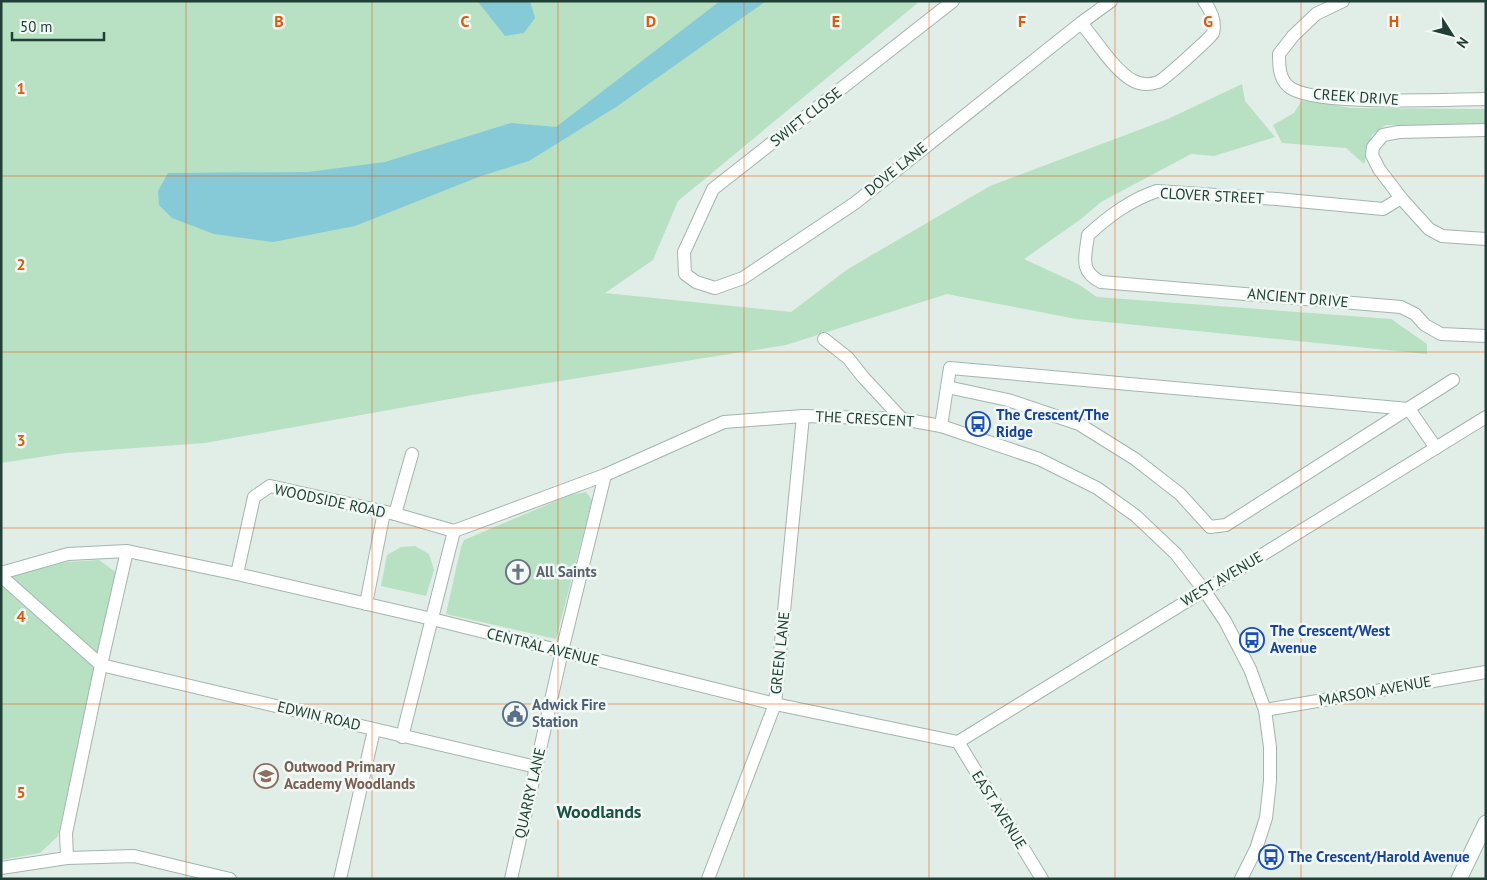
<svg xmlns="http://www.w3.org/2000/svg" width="1487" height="880" font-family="'PT Sans',sans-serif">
  <rect width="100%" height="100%" fill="#e1ede7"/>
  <!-- green -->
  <g fill="#b8e0c3">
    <path d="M1 1H920L678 201 653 260 605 293 791 312 848 269 990 186 1168 119 1242 84 1245 101 1275 137 1214 156 1191 154 1101 202 1081 219 1024 259 1078 284 1097 297 1391 319 1427 344V354L1076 319 947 294 786 345 472 395 205 443 66 453 1 463Z"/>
    <path d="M1302 100 1352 108 1486 109V126L1386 125 1372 135 1364 164 1346 148 1282 143 1273 125 1294 113Z"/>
    <path d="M586 492 592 500 556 639 446 614 461 547 464 540 570 495Z"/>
    <path d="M415 546 429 554 434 570 426 596 381 586 387 555 401 547Z"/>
    <path d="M99 560 117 573 58 836 40 853 1 860V579L67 562Z"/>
  </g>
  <!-- water -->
  <g fill="#85cad6">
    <path d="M480 1H530L535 18 524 33 505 36 479 3Z"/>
    <path d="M720 1H766L616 107 529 161 481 176 355 226 273 242 214 234 172 218 159 205 158 191 168 173 308 172 385 162 511 123 556 127Z"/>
  </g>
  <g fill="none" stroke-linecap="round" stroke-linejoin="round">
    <defs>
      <g id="street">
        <path d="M953 1 713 189 684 252 685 274 696 282 715 288 743 278 855 203 1081 23 1111 1"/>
        <path d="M1343 1 1316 14 1293 36 1279 54C1279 65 1279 78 1288 86 1309 107 1451 99 1486 99"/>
        <path d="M1081 23C1095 39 1114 70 1132 80 1140 85 1150 85 1158 82 1164 80 1211 37 1213 33 1216 21 1211 11 1204 1"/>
        <path d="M1486 130 1399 132 1383 135 1373 147 1372 155 1379 169 1401 198 1429 229 1442 236 1486 239"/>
        <path d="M1401 198 1383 209 1277 199 1157 191C1130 200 1109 216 1088 235 1086 255 1078 271 1101 282L1401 307 1415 314 1425 325 1441 334 1486 336"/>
        <path d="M824 339 848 358 863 377 902 419"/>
        <path d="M947 387 1008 400 1079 424 1135 459 1180 494 1210 527 1226 525 1453 380"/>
        <path d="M941 426 950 368 1409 409 1436 448"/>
        <path d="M395 514 412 454"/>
        <path d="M454 531 605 475 724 422 803 416 902 419 941 426 1039 459 1097 488 1136 516 1176 554 1204 590 1225 621 1250 669 1265 710 1270 747V781L1266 818 1256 849 1241 879"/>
        <path d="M1 573 68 554 127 551 237 574 432 619 775 704 958 742"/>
        <path d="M237 574 254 497 270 486 395 514 454 531"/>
        <path d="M1 576 101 665 536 767"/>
        <path d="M366 604 384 512"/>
        <path d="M1265 710 1486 672"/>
        <path d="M402 737 454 531"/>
        <path d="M958 742 1486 417"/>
        <path d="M958 742 1042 879"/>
        <path d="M67 858 66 833 101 665 127 551"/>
        <path d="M1 868 67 858 134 856 230 879"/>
        <path d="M340 879 374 730"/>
        <path d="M511 879 562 651 605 475"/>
        <path d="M708 879 775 704 803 416"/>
      </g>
      <path id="secondary" d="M1459 879 1486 823"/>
    </defs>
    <!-- street casing -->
    <use href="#street" stroke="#a3b5ae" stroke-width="14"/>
    <!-- secondary casing -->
    <use href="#secondary" stroke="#9eb9b0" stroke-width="17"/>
    <!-- street -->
    <use href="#street" stroke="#fff" stroke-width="12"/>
    <!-- secondary -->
    <use href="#secondary" stroke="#fff" stroke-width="15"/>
  </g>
  <!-- grid -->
  <path fill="none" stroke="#de580e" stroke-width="1" stroke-opacity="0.55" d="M186 1V879M372 1V879M558 1V879M744 1V879M929 1V879M1115 1V879M1301 1V879M1 176H1486M1 352H1486M1 528H1486M1 704H1486"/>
  <!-- icons -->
  <defs>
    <symbol id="bus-ring" viewBox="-11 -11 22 22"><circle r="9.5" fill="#f2f9f5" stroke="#1a4fb4" stroke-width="1.5"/><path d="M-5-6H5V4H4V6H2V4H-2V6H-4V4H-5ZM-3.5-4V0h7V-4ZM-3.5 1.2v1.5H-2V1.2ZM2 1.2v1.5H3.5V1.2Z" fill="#1a4fb4"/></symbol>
    <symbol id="church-ring" viewBox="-11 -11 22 22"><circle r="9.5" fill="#f2f9f5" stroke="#6b7280" stroke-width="1.5"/><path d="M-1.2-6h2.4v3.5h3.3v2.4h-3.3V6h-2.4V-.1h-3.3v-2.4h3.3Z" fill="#6b7280"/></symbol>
    <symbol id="civic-ring" viewBox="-11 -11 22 22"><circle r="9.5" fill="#f2f9f5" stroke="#5c6f8a" stroke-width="1.5"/><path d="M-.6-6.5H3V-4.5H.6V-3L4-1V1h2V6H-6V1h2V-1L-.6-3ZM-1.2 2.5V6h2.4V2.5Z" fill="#5c6f8a"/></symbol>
    <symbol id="school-ring" viewBox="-11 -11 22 22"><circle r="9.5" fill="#f2f9f5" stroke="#8d6e63" stroke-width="1.5"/><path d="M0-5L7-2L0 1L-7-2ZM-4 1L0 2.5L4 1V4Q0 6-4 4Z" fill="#8d6e63"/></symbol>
  </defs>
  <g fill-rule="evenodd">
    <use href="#bus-ring" x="964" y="410" width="28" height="28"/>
    <use href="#church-ring" x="504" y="558" width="28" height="28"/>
    <use href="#bus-ring" x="1238" y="626" width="28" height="28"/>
    <use href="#civic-ring" x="501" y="700" width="28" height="28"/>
    <use href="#school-ring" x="252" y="762" width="28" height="28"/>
    <use href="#bus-ring" x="1257" y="843" width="28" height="28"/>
  </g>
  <g text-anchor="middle" stroke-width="5" stroke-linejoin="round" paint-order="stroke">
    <!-- street labels -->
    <g font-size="15" fill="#203f36" stroke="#f2f9f5">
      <text transform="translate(1356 97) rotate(4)" y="5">CREEK DRIVE</text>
      <text transform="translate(806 117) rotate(-38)" y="5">SWIFT CLOSE</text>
      <text transform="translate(896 169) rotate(-39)" y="5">DOVE LANE</text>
      <text transform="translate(1212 196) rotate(3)" y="5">CLOVER STREET</text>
      <text transform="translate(1298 298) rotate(5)" y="5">ANCIENT DRIVE</text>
      <text transform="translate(865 419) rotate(3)" y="5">THE CRESCENT</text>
      <text transform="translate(330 501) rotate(12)" y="5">WOODSIDE ROAD</text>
      <text transform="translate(1222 579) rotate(-31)" y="5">WEST AVENUE</text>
      <text transform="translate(543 647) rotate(14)" y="5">CENTRAL AVENUE</text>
      <text transform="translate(780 653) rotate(-84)" y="5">GREEN LANE</text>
      <text transform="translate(1375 691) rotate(-10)" y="5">MARSON AVENUE</text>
      <text transform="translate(319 716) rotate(13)" y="5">EDWIN ROAD</text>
      <text transform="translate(530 793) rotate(-77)" y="5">QUARRY LANE</text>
      <text transform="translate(999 810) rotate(58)" y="5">EAST AVENUE</text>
    </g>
    <!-- transit labels -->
    <g font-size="15" font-weight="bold" fill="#164399" stroke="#f2f9f5" text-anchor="start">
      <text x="996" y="420">The Crescent/The<tspan x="996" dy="17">Ridge</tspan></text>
      <text x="1270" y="636">The Crescent/West<tspan x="1270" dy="17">Avenue</tspan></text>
      <text x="1288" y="862">The Crescent/Harold Avenue</text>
    </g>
    <!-- worship labels -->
    <g font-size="15" font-weight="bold" fill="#5b616d" stroke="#f2f9f5" text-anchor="start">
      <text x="536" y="577">All Saints</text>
    </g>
    <!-- service labels -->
    <g font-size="15" font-weight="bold" fill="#4e5e75" stroke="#f2f9f5" text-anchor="start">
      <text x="532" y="710">Adwick Fire<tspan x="532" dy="17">Station</tspan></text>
    </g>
    <!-- education labels -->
    <g font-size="15" font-weight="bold" fill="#785e54" stroke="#f2f9f5" text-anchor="start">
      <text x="284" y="772">Outwood Primary<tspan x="284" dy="17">Academy Woodlands</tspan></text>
    </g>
    <!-- quarter labels -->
    <g font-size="18" font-weight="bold" fill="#1a5244" stroke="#f2f9f5">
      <text x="599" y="818">Woodlands</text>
    </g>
  </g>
  <g font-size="16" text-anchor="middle" font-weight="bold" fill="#de580e" stroke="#f2f9f5" stroke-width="5" stroke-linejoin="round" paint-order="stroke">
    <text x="279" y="27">B</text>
    <text x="465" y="27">C</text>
    <text x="651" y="27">D</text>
    <text x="836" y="27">E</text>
    <text x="1022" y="27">F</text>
    <text x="1208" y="27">G</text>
    <text x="1394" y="27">H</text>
    <text x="21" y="94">1</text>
    <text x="21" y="270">2</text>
    <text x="21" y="446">3</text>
    <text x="21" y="622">4</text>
    <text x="21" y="798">5</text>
  </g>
  <!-- border -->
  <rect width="1487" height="880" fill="none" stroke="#203f36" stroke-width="5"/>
  <!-- north arrow -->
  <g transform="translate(1452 35) rotate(126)" stroke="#f2f9f5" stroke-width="4" paint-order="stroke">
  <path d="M0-4L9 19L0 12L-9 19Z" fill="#203f36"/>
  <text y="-8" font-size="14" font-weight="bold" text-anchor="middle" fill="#203f36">N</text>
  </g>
  <!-- scale -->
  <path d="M12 32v8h92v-8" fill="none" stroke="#203f36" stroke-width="2.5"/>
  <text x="20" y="32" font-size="15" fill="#203f36" stroke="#f2f9f5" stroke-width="4" paint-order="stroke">50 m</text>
</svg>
